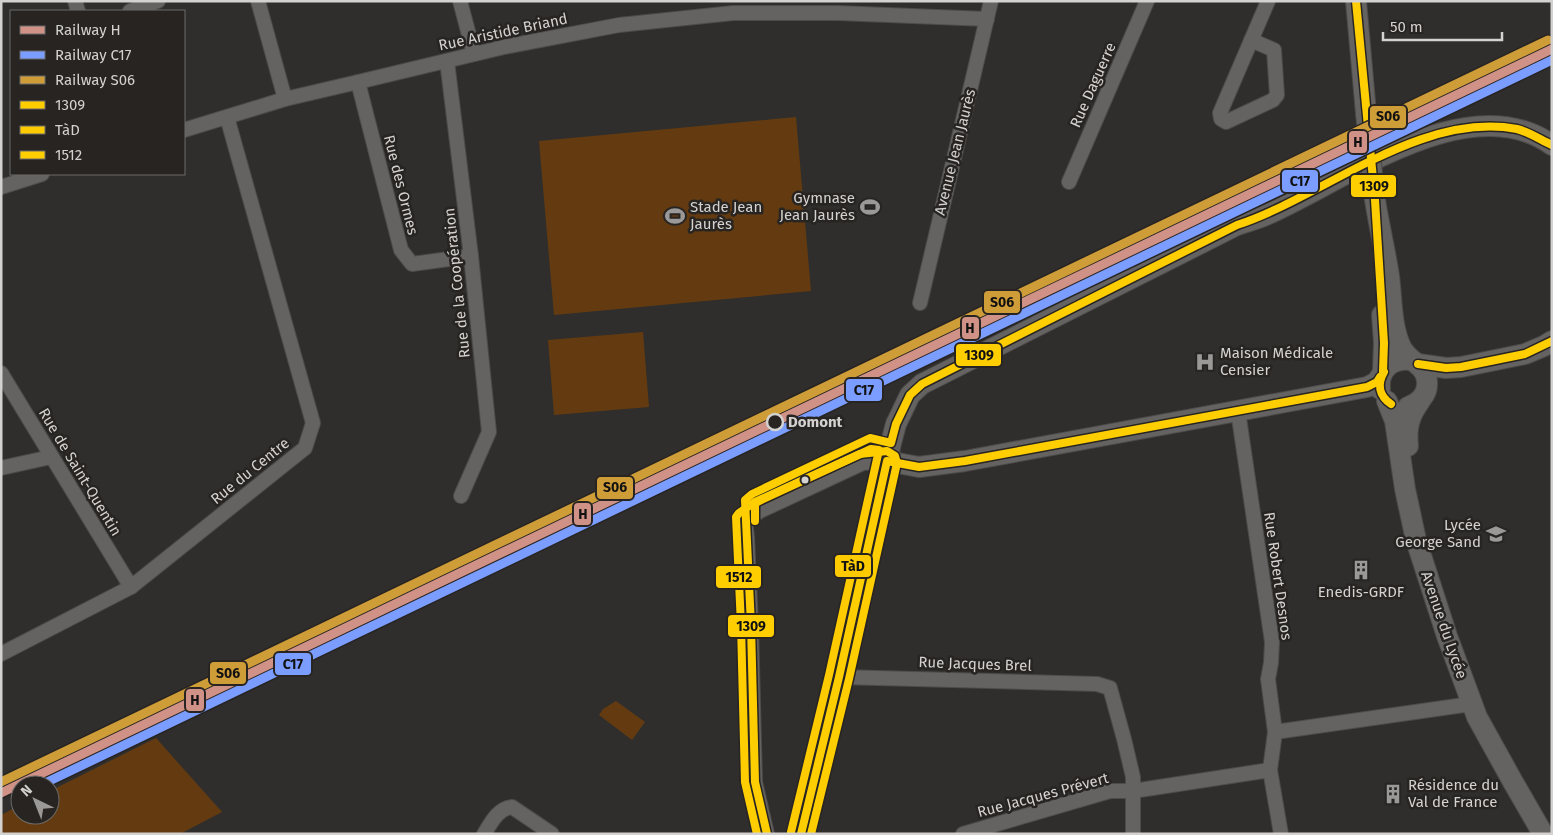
<svg xmlns="http://www.w3.org/2000/svg" width="1553" height="835" font-family="'Fira Sans',sans-serif">
  <rect width="100%" height="100%" fill="#2f2e2c"/>
  <!-- green -->
  <g fill="#643b10">
    <path d="M796 117 811 291 554 315 539 141Z"/>
    <path d="M643 332 649 407 554 415 548 340Z"/>
    <path d="M616 701 645 722 632 740 599 715 603 709Z"/>
    <path d="M156 738 222 812 180 834H1V815L20 805V815H50V791Z"/>
  </g>
  <g fill="none" stroke-linecap="round" stroke-linejoin="round">
    <defs>
      <g id="street">
        <path d="M75 1 78 11"/>
        <path d="M258 1 285 99"/>
        <path d="M460 1 474 54"/>
        <path d="M130 11 158 1"/>
        <path d="M1251 40 1274 50 1277 95 1273 100 1226 122 1221 119 1220 113 1268 1"/>
        <path d="M447 61 471 256 489 432 461 496"/>
        <path d="M358 82 401 250 412 264 471 256"/>
        <path d="M184 130 285 99 358 82 504 47 619 25 733 13H838L987 19"/>
        <path d="M1069 182 1147 1"/>
        <path d="M1 187 42 174"/>
        <path d="M920 303 991 1"/>
        <path d="M1 373 131 587"/>
        <path d="M1238 411 1272 642 1271 663 1268 679 1275 732 1270 770 1281 834"/>
        <path d="M1 468 51 457"/>
        <path d="M1 654 131 587 305 448 313 423 227 117"/>
        <path d="M839 677 1097 684 1110 688 1124 739 1133 777V834"/>
        <path d="M1275 732 1471 704"/>
        <path d="M484 834C491 823 498 808 512 807L552 834"/>
        <path d="M767 834 755 782 751 625 747 537 745 521 760 511 863 463 887 461"/>
        <path d="M963 834 1110 791H1133L1270 770"/>
      </g>
      <g id="secondary">
        <path d="M1356 1 1366 113"/>
        <path d="M1375 200C1379 225 1385 250 1389 276 1392 299 1391 326 1401 347 1408 362 1427 365 1427 382 1428 395 1419 403 1408 407"/>
        <path d="M1382 315 1384 343 1383 371"/>
        <path d="M1418 364 1446 368 1461 367 1525 354 1544 346 1552 341"/>
        <path d="M1380 389C1378 369 1392 358 1411 360"/>
        <path d="M1387 401 1395 421 1405 489 1416 540 1447 636 1477 717 1513 782 1543 834"/>
        <path d="M1408 446C1406 428 1409 416 1420 401"/>
        <path d="M887 461 919 467 965 461 1367 387 1377 382 1380 377"/>
        <path d="M801 834 839 677 891 443 896 424 910 395 922 384 1237 225C1246 222 1257 219 1266 215 1343 182 1468 85 1552 145"/>
      </g>
    </defs>
    <!-- street casing -->
    <use href="#street" stroke="#4d4b49" stroke-width="16"/>
    <!-- secondary casing -->
    <use href="#secondary" stroke="#4d4b49" stroke-width="22"/>
    <!-- street -->
    <use href="#street" stroke="#646362" stroke-width="14"/>
    <!-- secondary -->
    <use href="#secondary" stroke="#646362" stroke-width="20"/>
    <defs>
      <path id="secondary-bridge" d="M1366 113 1372 174"/>
    </defs>
    <!-- secondary-bridge casing -->
    <use href="#secondary-bridge" stroke="#4d4b49" stroke-width="22" stroke-linecap="butt"/>
    <!-- secondary-bridge -->
    <use href="#secondary-bridge" stroke="#646362" stroke-width="20"/>
    <defs>
      <g id="bus-1">
        <path d="M1356 1 1375 200 1384 343 1383 371"/>
        <path d="M1418 364 1446 368 1461 367 1525 354 1552 341"/>
        <path d="M1384 372C1377 384 1379 396 1391 404"/>
        <path d="M767 834 755 782 751 625 745 500 752 494 870 438 891 443 896 424 910 395 922 384 1237 225C1325 196 1420 111 1517 129 1529 132 1541 140 1552 145"/>
        <path d="M801 834 839 677 887 461 919 467 965 461 1367 387 1377 382 1380 377"/>
      </g>
      <path id="bus-2" d="M755 521V505L757 502 871 449 879 450 829 675 791 832"/>
      <path id="bus-3" d="M757 834 745 782 741 625 736 517 739 513 755 502 860 454 887 451 895 456 897 463 849 679 811 834"/>
    </defs>
    <!-- bus-1 casing -->
    <use href="#bus-1" stroke="#272422" stroke-width="11"/>
    <!-- bus-2 casing -->
    <use href="#bus-2" stroke="#272422" stroke-width="11"/>
    <!-- bus-3 casing -->
    <use href="#bus-3" stroke="#272422" stroke-width="11"/>
    <!-- bus-1 -->
    <use href="#bus-1" stroke="#fece00" stroke-width="8"/>
    <!-- bus-2 -->
    <use href="#bus-2" stroke="#fecb00" stroke-width="8"/>
    <!-- bus-3 -->
    <use href="#bus-3" stroke="#ffce00" stroke-width="8"/>
    <defs>
      <path id="rail-1" d="M1 793 1552 49"/>
      <path id="rail-2" d="M41 785 1552 60"/>
      <path id="rail-3" d="M1 782 1548 40"/>
    </defs>
    <!-- rail-1 casing -->
    <use href="#rail-1" stroke="#272422" stroke-width="12"/>
    <!-- rail-2 casing -->
    <use href="#rail-2" stroke="#272422" stroke-width="12"/>
    <!-- rail-3 casing -->
    <use href="#rail-3" stroke="#272422" stroke-width="12"/>
    <!-- rail-1 -->
    <use href="#rail-1" stroke="#d09187" stroke-width="9"/>
    <!-- rail-2 -->
    <use href="#rail-2" stroke="#7a9dff" stroke-width="9"/>
    <!-- rail-3 -->
    <use href="#rail-3" stroke="#cf9d38" stroke-width="9"/>
  </g>
  <!-- icons -->
  <defs>
    <symbol id="stadium-bare" viewBox="-9 -9 18 18"><path d="M0-5a6.5 5 0 1 0 0 10a6.5 5 0 1 0 0-10ZM-3.5-1.8h7v3.6h-7Z" fill="#9a9997" stroke="#272422" stroke-width="2.5" paint-order="stroke"/></symbol>
    <symbol id="hospital-bare" viewBox="-9 -9 18 18"><path d="M-5-5h3v3.5h4V-5h3V5h-3V1.5h-4V5h-3Z" fill="#9a9997" stroke="#272422" stroke-width="2.5" paint-order="stroke"/></symbol>
    <symbol id="school-bare" viewBox="-9 -9 18 18"><path d="M0-5L7-2L0 1L-7-2ZM-4 1L0 2.5L4 1V4Q0 6-4 4Z" fill="#9a9997" stroke="#272422" stroke-width="2.5" paint-order="stroke"/></symbol>
    <symbol id="building-bare" viewBox="-9 -9 18 18"><path d="M-4-6H4V6H1V3H-1V6H-4ZM-2.5-4.3h1.7v1.8h-1.7ZM.8-4.3h1.7v1.8H.8ZM-2.5-1h1.7V.8h-1.7ZM.8-1h1.7V.8H.8Z" fill="#9a9997" stroke="#272422" stroke-width="2.5" paint-order="stroke"/></symbol>
  </defs>
  <g fill-rule="evenodd">
    <use href="#stadium-bare" x="856" y="193" width="28" height="28"/>
    <use href="#stadium-bare" x="661" y="202" width="28" height="28"/>
    <use href="#hospital-bare" x="1191" y="348" width="28" height="28"/>
    <use href="#school-bare" x="1482" y="520" width="28" height="28"/>
    <use href="#building-bare" x="1347" y="556" width="28" height="28"/>
    <use href="#building-bare" x="1379" y="780" width="28" height="28"/>
  </g>
  <!-- markers -->
  <circle fill="#272422" stroke="#d4d2d0" stroke-width="2.5" cx="775" cy="422" r="8"/>
  <circle fill="#d4d2d0" stroke="#272422" stroke-width="2" cx="805" cy="480" r="4.5"/>
  <g text-anchor="middle" stroke-width="5" stroke-linejoin="round" paint-order="stroke">
    <!-- street labels -->
    <g font-size="15" fill="#d4d2d0" stroke="#272422">
      <text transform="translate(503 32) rotate(-12)" y="5">Rue Aristide Briand</text>
      <text transform="translate(1093 85) rotate(-66)" y="5">Rue Daguerre</text>
      <text transform="translate(955 152) rotate(-76)" y="5">Avenue Jean Jaurès</text>
      <text transform="translate(401 185) rotate(76)" y="5">Rue des Ormes</text>
      <text transform="translate(457 283) rotate(-96)" y="5">Rue de la Coopération</text>
      <text transform="translate(250 471) rotate(-39)" y="5">Rue du Centre</text>
      <text transform="translate(80 472) rotate(59)" y="5">Rue de Saint-Quentin</text>
      <text transform="translate(1278 576) rotate(82)" y="5">Rue Robert Desnos</text>
      <text transform="translate(1444 625) rotate(71)" y="5">Avenue du Lycée</text>
      <text transform="translate(975 664) rotate(2)" y="5">Rue Jacques Brel</text>
      <text transform="translate(1043 795) rotate(-15)" y="5">Rue Jacques Prévert</text>
    </g>
    <!-- poi labels -->
    <g font-size="15" fill="#d4d2d0" stroke="#272422" text-anchor="start">
      <text x="855" y="203" text-anchor="end">Gymnase<tspan x="855" dy="17">Jean Jaurès</tspan></text>
      <text x="690" y="212">Stade Jean<tspan x="690" dy="17">Jaurès</tspan></text>
      <text x="1220" y="358">Maison Médicale<tspan x="1220" dy="17">Censier</tspan></text>
      <text x="1481" y="530" text-anchor="end">Lycée<tspan x="1481" dy="17">George Sand</tspan></text>
      <text x="1361" y="597" text-anchor="middle">Enedis-GRDF</text>
      <text x="1408" y="790">Résidence du<tspan x="1408" dy="17">Val de France</tspan></text>
    </g>
    <!-- stop labels -->
    <g font-size="15" font-weight="bold" fill="#d4d2d0" stroke="#272422" text-anchor="start">
      <text x="788" y="427">Domont</text>
    </g>
  </g>
  <g stroke="#272422" stroke-width="2">
    <rect x="1369" y="105" width="38" height="24" rx="5" fill="#cf9d38"/>
    <rect x="1348" y="130" width="20" height="24" rx="5" fill="#d09187"/>
    <rect x="1281" y="169" width="38" height="24" rx="5" fill="#7a9dff"/>
    <rect x="1350" y="174" width="47" height="24" rx="5" fill="#fece00"/>
    <rect x="983" y="290" width="38" height="24" rx="5" fill="#cf9d38"/>
    <rect x="961" y="316" width="19" height="24" rx="5" fill="#d09187"/>
    <rect x="955" y="343" width="47" height="24" rx="5" fill="#fece00"/>
    <rect x="845" y="378" width="38" height="24" rx="5" fill="#7a9dff"/>
    <rect x="596" y="476" width="38" height="24" rx="5" fill="#cf9d38"/>
    <rect x="573" y="502" width="19" height="24" rx="5" fill="#d09187"/>
    <rect x="834" y="554" width="38" height="24" rx="5" fill="#fecb00"/>
    <rect x="715" y="565" width="47" height="24" rx="5" fill="#ffce00"/>
    <rect x="727" y="614" width="48" height="24" rx="5" fill="#fece00"/>
    <rect x="274" y="652" width="38" height="24" rx="5" fill="#7a9dff"/>
    <rect x="209" y="661" width="38" height="24" rx="5" fill="#cf9d38"/>
    <rect x="185" y="688" width="20" height="24" rx="5" fill="#d09187"/>
  </g>
  <g font-size="14" text-anchor="middle" font-weight="bold" fill="#111">
    <text x="1388" y="121">S06</text>
    <text x="1358" y="147">H</text>
    <text x="1300" y="186">C17</text>
    <text x="1374" y="191">1309</text>
    <text x="1002" y="307">S06</text>
    <text x="970" y="333">H</text>
    <text x="979" y="360">1309</text>
    <text x="864" y="395">C17</text>
    <text x="615" y="492">S06</text>
    <text x="583" y="519">H</text>
    <text x="853" y="571">TàD</text>
    <text x="739" y="582">1512</text>
    <text x="751" y="631">1309</text>
    <text x="293" y="669">C17</text>
    <text x="228" y="678">S06</text>
    <text x="195" y="705">H</text>
  </g>
  <!-- border -->
  <rect width="1553" height="835" fill="none" stroke="#d4d2d0" stroke-width="5"/>
  <!-- legend -->
  <rect x="10" y="10" width="175" height="165" fill="#272422" stroke="#6c6a68"/>
  <rect x="20" y="26" width="25" height="8" fill="#d09187" stroke="#6c6a68"/>
  <text x="55" y="35" font-size="15" fill="#d4d2d0">Railway H</text>
  <rect x="20" y="51" width="25" height="8" fill="#7a9dff" stroke="#6c6a68"/>
  <text x="55" y="60" font-size="15" fill="#d4d2d0">Railway C17</text>
  <rect x="20" y="76" width="25" height="8" fill="#cf9d38" stroke="#6c6a68"/>
  <text x="55" y="85" font-size="15" fill="#d4d2d0">Railway S06</text>
  <rect x="20" y="101" width="25" height="8" fill="#fece00" stroke="#6c6a68"/>
  <text x="55" y="110" font-size="15" fill="#d4d2d0">1309</text>
  <rect x="20" y="126" width="25" height="8" fill="#fecb00" stroke="#6c6a68"/>
  <text x="55" y="135" font-size="15" fill="#d4d2d0">TàD</text>
  <rect x="20" y="151" width="25" height="8" fill="#ffce00" stroke="#6c6a68"/>
  <text x="55" y="160" font-size="15" fill="#d4d2d0">1512</text>
  <!-- north arrow -->
  <g transform="translate(35 800) rotate(317)"><circle r="24" fill="#272422" stroke="#6c6a68"/>
  <path d="M0-4L9 19L0 12L-9 19Z" fill="#9a9997"/>
  <text y="-8" font-size="14" font-weight="bold" text-anchor="middle" fill="#d4d2d0">N</text>
  </g>
  <!-- scale -->
  <path d="M1383 32v8h119v-8" fill="none" stroke="#d4d2d0" stroke-width="2.5"/>
  <text x="1390" y="32" font-size="15" fill="#d4d2d0" stroke="#272422" stroke-width="4" paint-order="stroke">50 m</text>
</svg>
